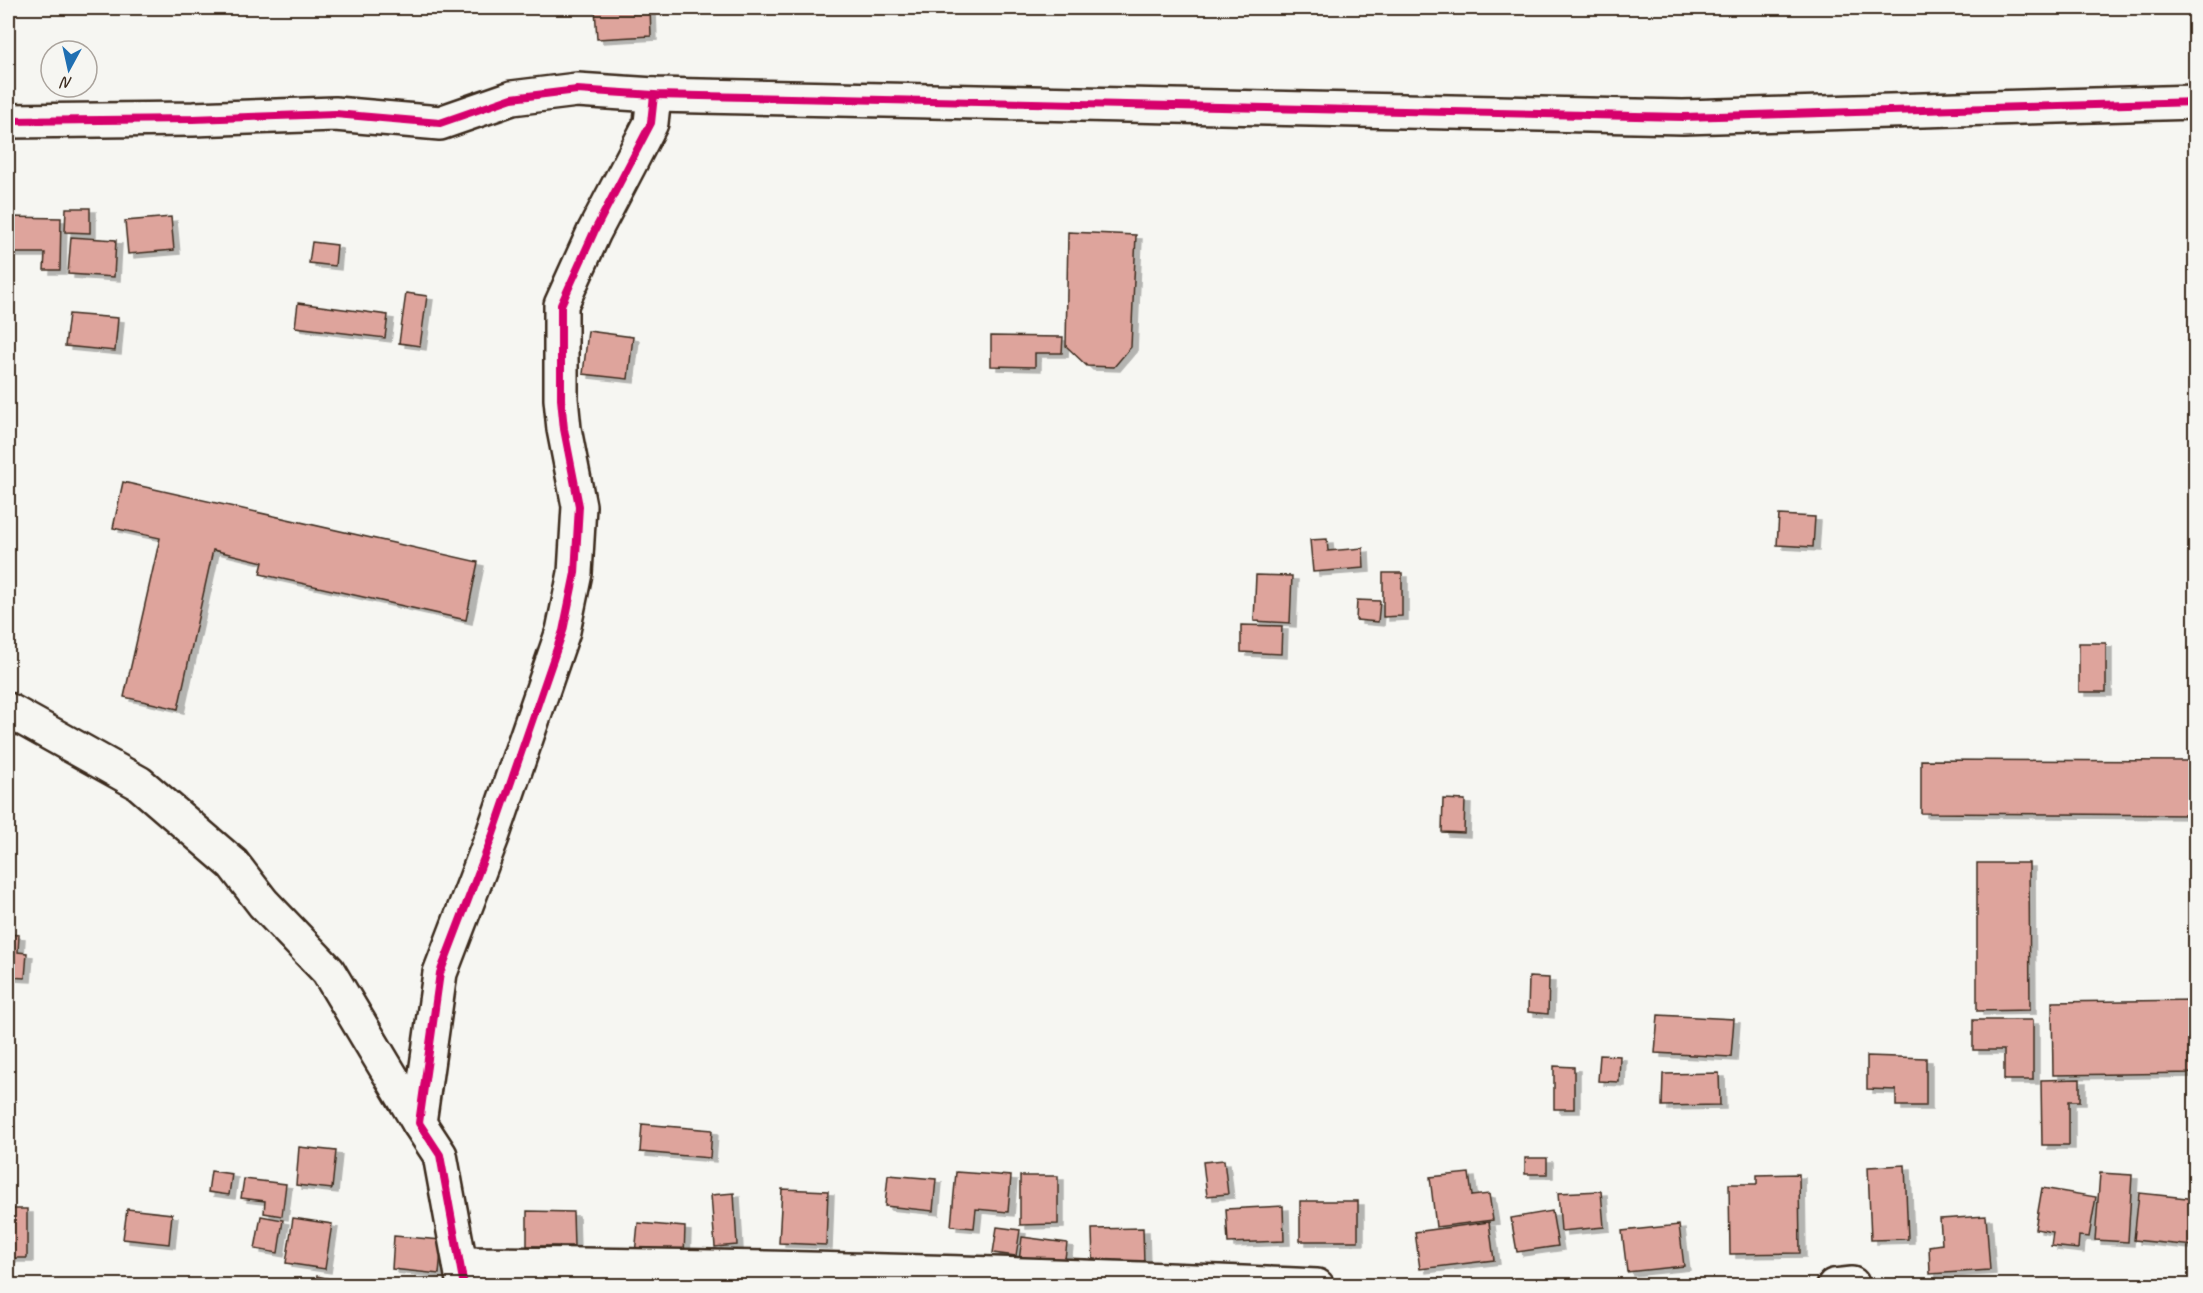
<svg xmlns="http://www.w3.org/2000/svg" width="2203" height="1293" font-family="Caveat,sans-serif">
  <defs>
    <filter id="shadow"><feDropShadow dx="6" dy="4" stdDeviation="0" flood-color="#0004"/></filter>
  </defs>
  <rect width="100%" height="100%" fill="#f6f6f2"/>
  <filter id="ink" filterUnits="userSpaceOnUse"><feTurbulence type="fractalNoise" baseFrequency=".0167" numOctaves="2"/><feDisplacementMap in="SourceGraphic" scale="12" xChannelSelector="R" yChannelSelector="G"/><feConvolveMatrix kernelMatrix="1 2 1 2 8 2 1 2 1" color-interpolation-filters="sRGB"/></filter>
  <g filter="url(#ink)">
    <!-- building -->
    <g fill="#dea49c" stroke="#3b2a1e" stroke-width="1.5" filter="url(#shadow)">
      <path d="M595 8H650L651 36 597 39Z"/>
      <path d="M66 208H90V233L65 232Z"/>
      <path d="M8 217 61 218 60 270H44L45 253H8Z"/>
      <path d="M171 217 174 250 128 254 125 221Z"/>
      <path d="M1068 232 1136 235 1131 347 1114 367 1087 366 1066 346Z"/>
      <path d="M71 237 116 240 114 277 68 274Z"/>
      <path d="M312 242 337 245 335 266 309 263Z"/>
      <path d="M406 293 427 296 420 346 399 343Z"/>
      <path d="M298 303 388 315 385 338 295 327Z"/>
      <path d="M69 314 118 318 115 351 65 346Z"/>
      <path d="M588 331 633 337 628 379 583 374Z"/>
      <path d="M991 336 1063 337 1062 353H1035V367L991 366Z"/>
      <path d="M123 482 478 562 466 620 260 574 263 562 213 550 178 709 124 697 160 538 113 528Z"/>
      <path d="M1779 515 1815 517 1813 547 1777 545Z"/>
      <path d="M1327 539 1328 551 1363 548 1364 568 1313 572 1310 540Z"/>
      <path d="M1383 573H1402V616L1383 617Z"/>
      <path d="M1256 575 1292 576 1290 623 1254 621Z"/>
      <path d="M1357 600 1380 601 1378 622 1356 620Z"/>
      <path d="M1241 625 1282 626 1281 654 1241 652Z"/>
      <rect x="2079" y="643" width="27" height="49"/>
      <path d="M1921 760 2196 761V815L1921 813Z"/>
      <path d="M1443 799 1465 800 1464 833 1442 832Z"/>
      <path d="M1977 863H2029L2030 1010 1977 1011Z"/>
      <path d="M8 934 19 935 18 952 27 953 25 978 8 977Z"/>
      <path d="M1529 977 1549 978 1548 1014 1528 1012Z"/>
      <path d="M2196 1000V1073L2053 1075 2052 1002Z"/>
      <path d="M1658 1015 1734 1019 1731 1057 1655 1053Z"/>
      <path d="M1973 1020H2033V1080H2004V1050H1973Z"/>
      <path d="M1600 1055 1620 1056 1619 1082 1598 1081Z"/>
      <path d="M1867 1056 1926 1058V1106H1896V1090L1867 1089Z"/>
      <path d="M1554 1066 1574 1067V1109H1554Z"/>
      <path d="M1719 1073 1720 1105 1662 1106 1663 1074Z"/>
      <path d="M2080 1079V1101H2069V1145H2042L2041 1080Z"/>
      <path d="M642 1124 712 1130 710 1158 640 1152Z"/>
      <path d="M299 1147 336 1151 332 1189 296 1185Z"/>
      <rect x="1525" y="1158" width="22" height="16"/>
      <path d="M1224 1160 1228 1194 1207 1196 1203 1162Z"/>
      <path d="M1905 1165 1908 1239 1871 1240 1868 1167Z"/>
      <path d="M211 1171 232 1174 229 1195 208 1192Z"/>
      <path d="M956 1172 1011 1176 1008 1212 976 1209 974 1228 951 1226Z"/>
      <path d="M1469 1173 1472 1196 1489 1194 1493 1220 1436 1227 1430 1177Z"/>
      <path d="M2100 1173 2132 1175 2128 1242 2095 1240Z"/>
      <path d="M1799 1174 1800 1253 1730 1254 1729 1184H1757V1175Z"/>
      <path d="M888 1175 936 1179 933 1211 885 1206Z"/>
      <path d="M1020 1176H1058V1224L1020 1225Z"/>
      <path d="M244 1179 286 1184 282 1216 264 1213 265 1201 241 1198Z"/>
      <path d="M2042 1188 2096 1197 2089 1237 2079 1236 2078 1249 2051 1246 2053 1232 2035 1229Z"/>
      <path d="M782 1189 828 1191 826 1245 779 1243Z"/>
      <path d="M1601 1191 1604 1227 1561 1231 1558 1193Z"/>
      <path d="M734 1193 737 1245 715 1247 711 1195Z"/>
      <path d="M2139 1193 2196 1199 2194 1246 2134 1240Z"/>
      <rect x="1300" y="1201" width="58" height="40"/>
      <path d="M1283 1206 1284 1241 1228 1243 1226 1209Z"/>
      <rect x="8" y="1209" width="19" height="49"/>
      <path d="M127 1209 172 1214 169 1244 123 1239Z"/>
      <path d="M527 1211 573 1212 574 1246H527Z"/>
      <path d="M1552 1211 1558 1246 1517 1252 1511 1218Z"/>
      <path d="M261 1216 283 1220 278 1253 255 1249Z"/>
      <path d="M1986 1216 1990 1270 1930 1274 1929 1246 1942 1244 1940 1219Z"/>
      <path d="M293 1218 332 1224 325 1269 286 1263Z"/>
      <path d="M1489 1222 1494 1260 1420 1269 1415 1232Z"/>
      <path d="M638 1223 685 1227 684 1257 635 1254Z"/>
      <path d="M1679 1225 1684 1266 1627 1272 1622 1231Z"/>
      <path d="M997 1227 1020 1230 1016 1256 993 1253Z"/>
      <path d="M1143 1228 1144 1264 1093 1265 1092 1229Z"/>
      <path d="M394 1236 442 1240 439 1274 392 1269Z"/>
      <path d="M1022 1237 1067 1243 1063 1275 1018 1269Z"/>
      <path d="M317 1276 360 1286H315Z"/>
      <path d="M643 1277 644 1286H561L560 1283Z"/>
    </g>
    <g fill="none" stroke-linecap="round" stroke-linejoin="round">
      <defs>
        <g id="minor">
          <path d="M8 121 193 119 335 114 440 123 512 98 577 90 654 95 1683 117 2196 102"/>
          <path d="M8 710 139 783 233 864 263 903 328 971 419 1123"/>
          <path d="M460 1264C746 1265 1031 1274 1317 1286"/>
          <path d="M464 1286 440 1155 419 1123 440 973 492 837 563 631 575 573 579 506 564 429 561 399V305L594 232 651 123 654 95"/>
          <path d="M1834 1286 1852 1284"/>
        </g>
      </defs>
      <!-- minor casing -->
      <use href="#minor" stroke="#3b2a1e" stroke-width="38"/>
      <!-- minor -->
      <use href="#minor" stroke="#f6f6f2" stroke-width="33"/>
      <defs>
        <g id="cycleway">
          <path d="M8 121 193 119 335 114 440 123 512 98 577 90 654 95 1683 117 2196 102"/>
          <path d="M464 1286 440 1155 419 1123 440 973 492 837 563 631 575 573 579 506 564 429 561 399V305L594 232 651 123 654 95"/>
        </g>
      </defs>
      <!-- cycleway casing -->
      <use href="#cycleway" stroke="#f6f6f2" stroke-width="11"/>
      <!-- cycleway -->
      <use href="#cycleway" stroke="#d6006c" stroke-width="8"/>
    </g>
  </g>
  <!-- margin -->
  <rect width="2203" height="1293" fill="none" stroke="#f6f6f2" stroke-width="30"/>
  <rect x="15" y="15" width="2173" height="1263" fill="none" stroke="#3b2a1e" stroke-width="2" filter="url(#ink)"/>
  <!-- north arrow -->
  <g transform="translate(69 69) rotate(188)"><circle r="28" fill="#f6f6f2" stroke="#aba49d" stroke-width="1.5"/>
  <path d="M0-4.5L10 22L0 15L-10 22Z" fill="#1f6fb2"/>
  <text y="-9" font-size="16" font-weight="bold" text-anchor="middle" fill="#3b2a1e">N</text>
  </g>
</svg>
